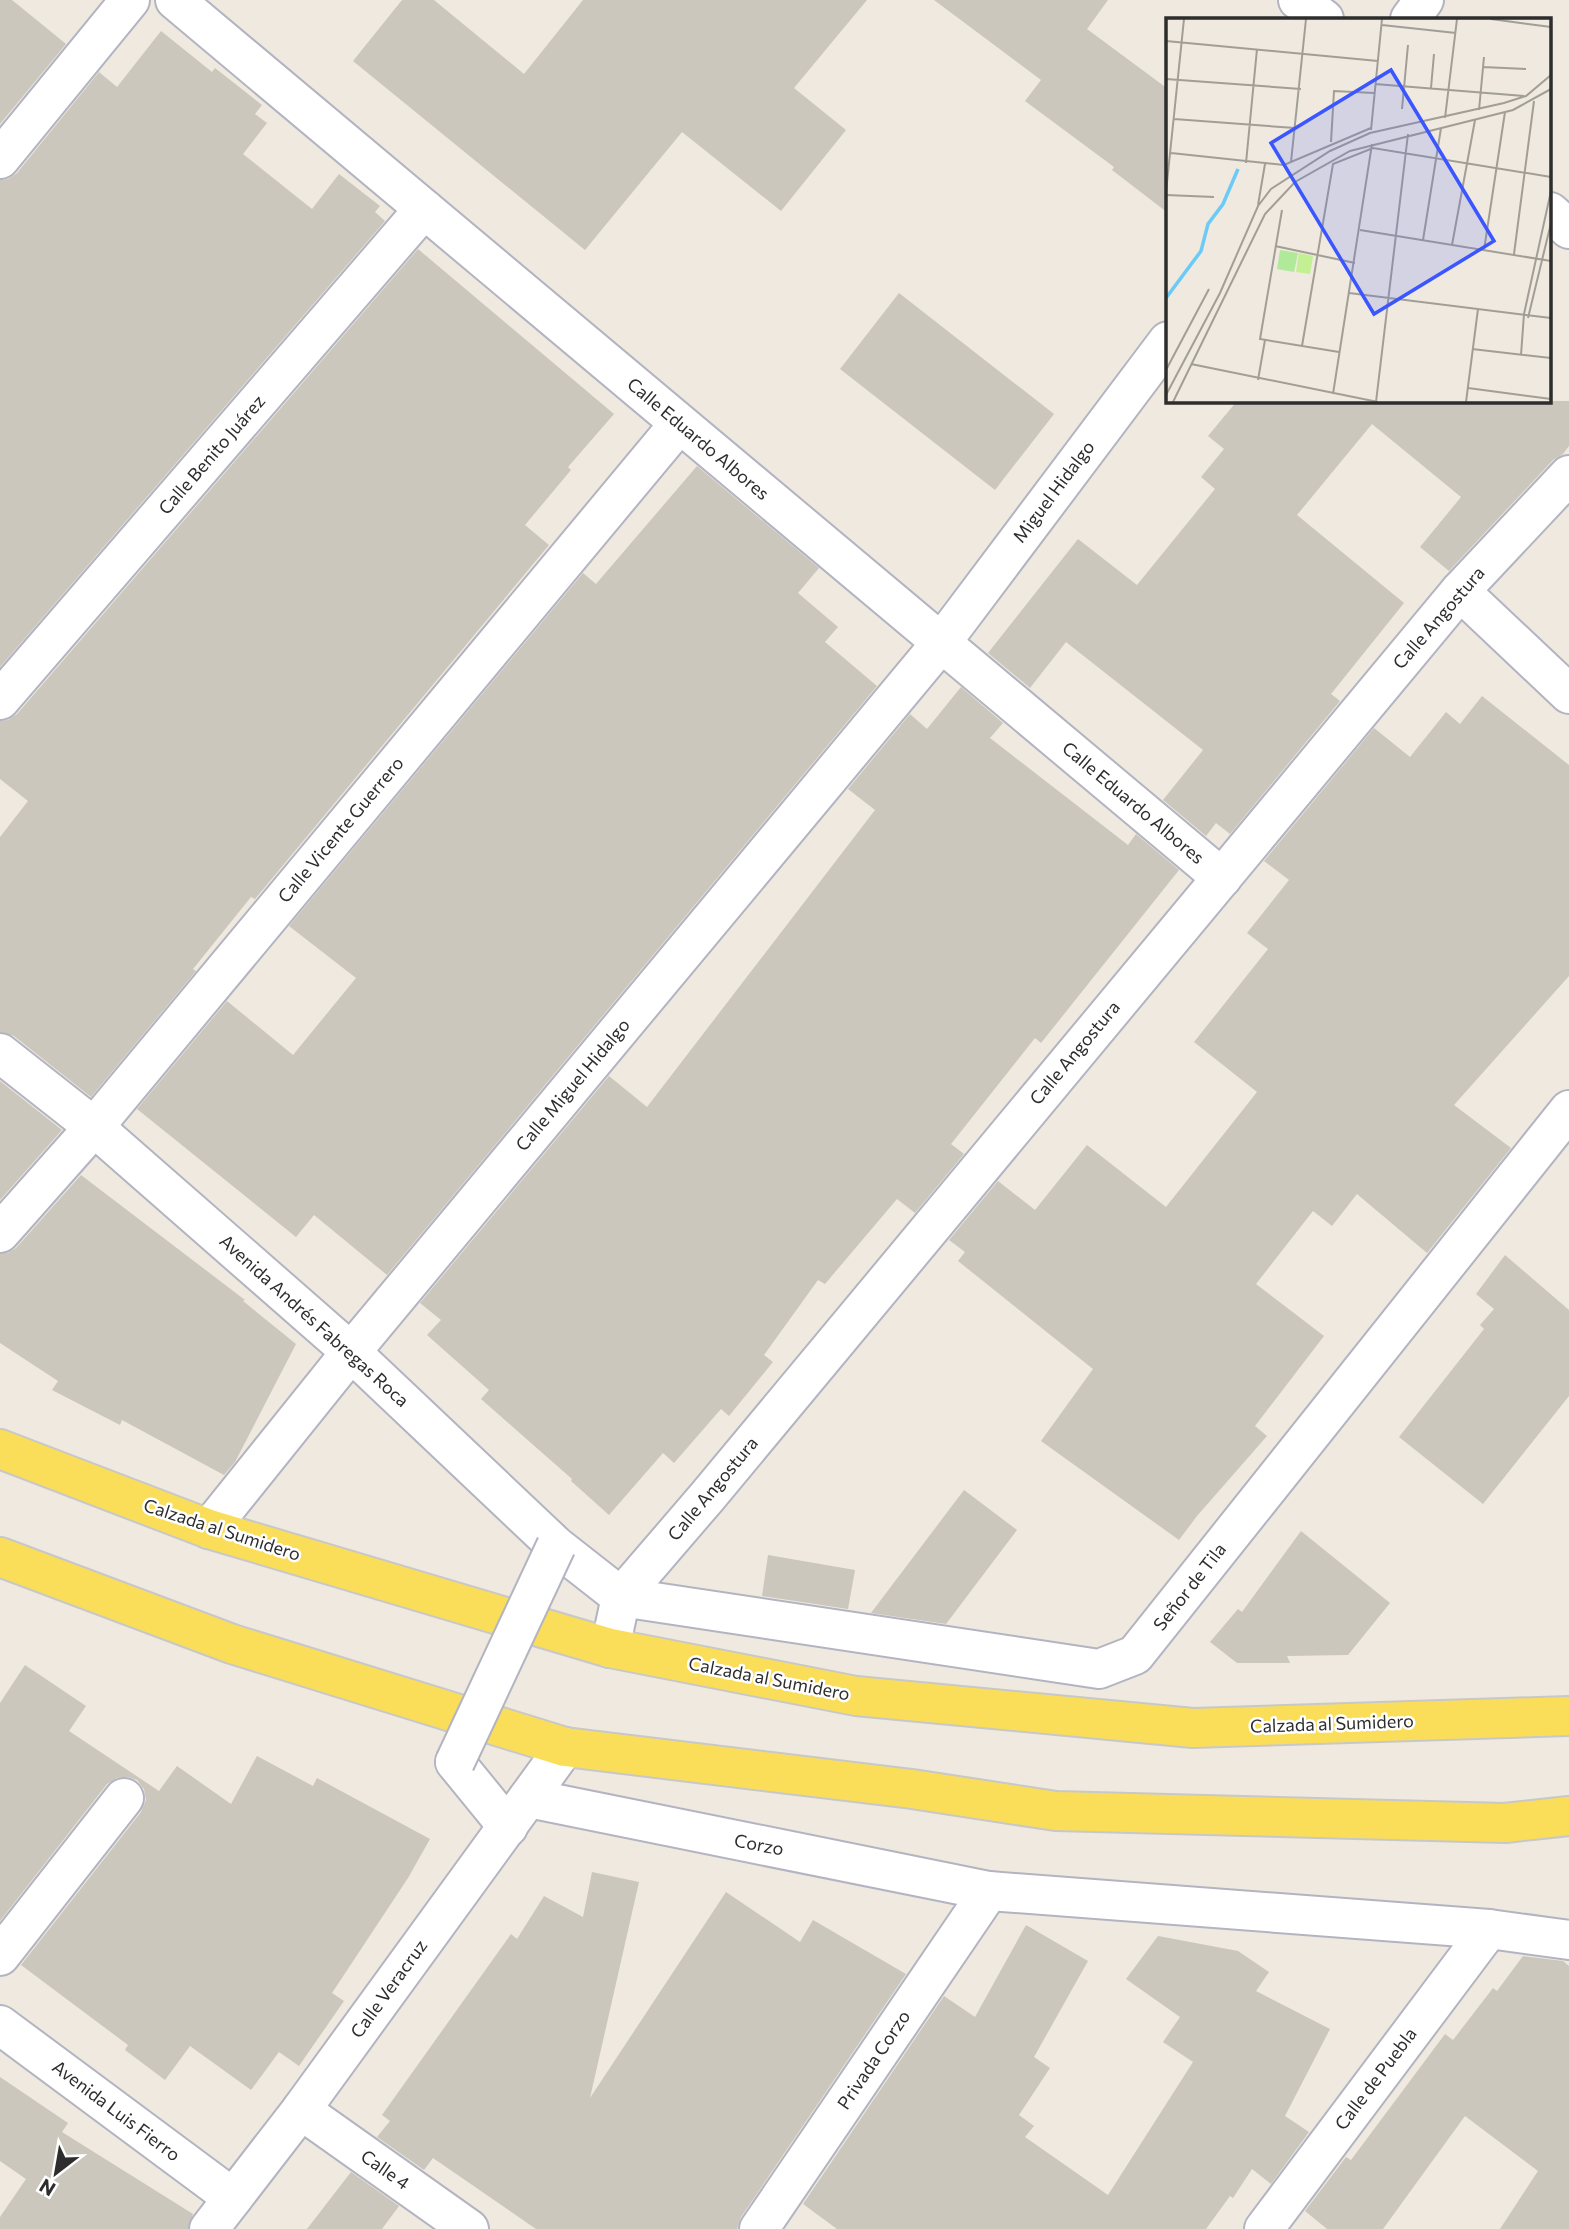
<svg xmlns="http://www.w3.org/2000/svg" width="1569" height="2229" font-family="Commissioner,sans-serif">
  <rect width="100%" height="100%" fill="#efe9df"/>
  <!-- building -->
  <g fill="#cbc7bd">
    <path d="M0 0H12L66 44 0 124Z"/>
    <path d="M402 0H434L524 74 583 0H867L794 88 846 130 781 211 682 132 585 250 353 61Z"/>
    <path d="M934 0H1108L1087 29 1168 89V213L1112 170 1114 167 1025 101 1041 80Z"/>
    <path d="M161 31 212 72 215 68 262 105 255 114 267 123 243 154 312 209 339 174 380 206 375 212 385 221 0 667V180L8 179 17 173 99 72 117 87Z"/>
    <path d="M418 249 614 414 568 467 571 470 525 525 549 545 255 899 251 897 193 969 196 971 91 1097 14 1036 0 1032V837L28 801 0 779V721L8 720 17 714Z"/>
    <path d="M899 293 1054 414 995 490 840 369Z"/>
    <path d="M1237 401H1569V446L1563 454 1553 460 1449 571 1420 547 1461 497 1372 424 1297 515 1404 603 1331 694 1340 701 1230 834 1216 823 1206 836 1163 800 1203 750 1066 642 1030 688 988 653 1078 539 1137 585 1215 489 1201 477 1224 449 1208 436Z"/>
    <path d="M697 466 819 568 798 593 838 627 825 642 877 686 387 1275 314 1215 296 1237 137 1109 227 1001 293 1055 356 978 289 926 583 573 596 584Z"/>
    <path d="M961 687 1003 723 990 738 1128 845 1136 834 1179 870 1041 1043 1035 1038 951 1144 964 1154 915 1213 897 1199 825 1284 818 1280 764 1355 773 1362 729 1416 721 1409 674 1463 663 1453 609 1515 571 1481 572 1479 481 1399 489 1390 427 1335 441 1320 420 1303 609 1076 647 1107 875 810 848 789 910 714 927 729Z"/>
    <path d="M1482 696 1569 765V976L1454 1105 1511 1148 1427 1253 1357 1194 1332 1226 1313 1211 1256 1284 1324 1336 1255 1426 1267 1436 1197 1516 1179 1540 1041 1441 1093 1369 958 1261 965 1252 949 1240 998 1181 1035 1210 1087 1145 1166 1207 1257 1092 1194 1042 1268 949 1247 933 1289 880 1264 861 1374 728 1410 757 1446 712 1460 724Z"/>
    <path d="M0 1081 62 1130 0 1200Z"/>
    <path d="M81 1175 245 1300 243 1301 296 1344 235 1462 224 1475 122 1420 120 1425 52 1390 58 1381 0 1343V1254L8 1253 16 1248Z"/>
    <path d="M1505 1255 1569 1310V1396L1483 1504 1399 1437 1484 1329 1480 1325 1494 1309 1476 1294Z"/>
    <path d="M964 1490 1017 1530 946 1624 871 1613Z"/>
    <path d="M1301 1531 1390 1603 1348 1655 1287 1656 1290 1663H1237L1210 1642 1238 1609 1242 1612Z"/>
    <path d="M768 1555 855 1570 848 1609 762 1596Z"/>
    <path d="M25 1665 86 1706 69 1731 159 1791 177 1766 231 1804 257 1756 313 1786 317 1778 430 1839 408 1878 332 1993 344 2001 299 2066 279 2052 251 2090 190 2046 165 2080 125 2050 128 2045 21 1965 141 1812 146 1800 144 1789 137 1780 128 1777 117 1778 107 1784 0 1921V1703Z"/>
    <path d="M592 1872 639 1882 590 2098 726 1892 800 1942 813 1920 906 1974 741 2217 737 2229H536L433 2158 424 2170 377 2137 390 2121 382 2115 511 1934 517 1939 544 1896 583 1917Z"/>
    <path d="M1026 1925 1088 1961 1034 2057 1050 2068 1019 2115 1034 2126 1025 2137 1108 2195 1193 2062 1163 2042 1180 2017 1126 1979 1158 1936 1238 1951 1269 1972 1256 1991 1330 2029 1285 2116 1309 2132 1271 2184 1252 2169 1233 2198 1230 2196 1206 2229H837L803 2204 944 1996 975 2017Z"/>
    <path d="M1523 1956 1563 1961 1569 1966V2229H1500L1538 2171 1465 2116 1383 2229H1327L1305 2211 1346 2157 1351 2160 1445 2034 1453 2040 1493 1988 1497 1991Z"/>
    <path d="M0 2077 68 2123 62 2132 193 2214 188 2229H0V2217L26 2179 0 2161Z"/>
    <path d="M351 2172 399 2206 382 2229H307Z"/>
  </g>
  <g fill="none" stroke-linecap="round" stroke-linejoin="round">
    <defs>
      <g id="minor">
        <path d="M175 0 1222 878"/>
        <path d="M1298 0 1324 19"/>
        <path d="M1410 19 1424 0"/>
        <path d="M0 159 130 0"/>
        <path d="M1550 212 1569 229"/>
        <path d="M1460 591 1569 694"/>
        <path d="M0 700 424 209"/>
        <path d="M0 1053 94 1127 351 1352 556 1546 621 1597 1099 1669 1135 1655 1569 1110"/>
        <path d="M0 1233 94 1127 679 424"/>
        <path d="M209 1529 351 1352 941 643 1168 341"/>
        <path d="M610 1648 621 1597 707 1497 1460 591 1569 475"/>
        <path d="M455 1762 508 1827"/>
        <path d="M528 1798 989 1891 1489 1929 1569 1940"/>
        <path d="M0 1956 124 1798"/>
        <path d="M0 2025 233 2198"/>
        <path d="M301 2110 469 2229"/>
        <path d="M209 2229 301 2110 565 1747"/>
        <path d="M759 2229 989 1891"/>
        <path d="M1264 2229 1489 1929"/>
      </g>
      <g id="major">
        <path d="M0 1449 209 1529 610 1648 856 1696 1193 1728 1569 1716"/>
        <path d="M0 1557 232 1644 565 1747 912 1789 1056 1811 1505 1823 1569 1816"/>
      </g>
    </defs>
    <!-- minor casing -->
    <use href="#minor" stroke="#b3b4c1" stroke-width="42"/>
    <!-- major casing -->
    <use href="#major" stroke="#c8c8c8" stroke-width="42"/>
    <!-- minor -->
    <use href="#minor" stroke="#fff" stroke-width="38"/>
    <!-- major -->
    <use href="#major" stroke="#fade59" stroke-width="38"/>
    <defs>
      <path id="minor-bridge" d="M455 1762 556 1546"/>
    </defs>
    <!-- minor-bridge casing -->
    <use href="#minor-bridge" stroke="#b3b4c1" stroke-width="42" stroke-linecap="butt"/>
    <!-- minor-bridge -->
    <use href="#minor-bridge" stroke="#fff" stroke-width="38"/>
  </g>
  <g text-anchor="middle" stroke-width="5" stroke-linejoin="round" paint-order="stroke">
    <!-- street labels -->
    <g font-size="18" fill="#2d2d2d" stroke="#fff">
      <text transform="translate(698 439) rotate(40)" y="6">Calle Eduardo Albores</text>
      <text transform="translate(212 455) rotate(-49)" y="6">Calle Benito Juárez</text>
      <text transform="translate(1054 492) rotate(-53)" y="6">Miguel Hidalgo</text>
      <text transform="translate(1439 618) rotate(-49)" y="6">Calle Angostura</text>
      <text transform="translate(1133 803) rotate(40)" y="6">Calle Eduardo Albores</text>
      <text transform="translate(341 830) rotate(-50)" y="6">Calle Vicente Guerrero</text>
      <text transform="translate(1075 1053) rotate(-50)" y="6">Calle Angostura</text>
      <text transform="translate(573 1085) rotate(-50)" y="6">Calle Miguel Hidalgo</text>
      <text transform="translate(314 1321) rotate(42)" y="6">Avenida Andrés Fabregas Roca</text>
      <text transform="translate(713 1489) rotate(-50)" y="6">Calle Angostura</text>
      <text transform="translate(222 1530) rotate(18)" y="6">Calzada al Sumidero</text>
      <text transform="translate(1190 1587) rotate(-52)" y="6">Señor de Tila</text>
      <text transform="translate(769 1679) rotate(11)" y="6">Calzada al Sumidero</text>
      <text transform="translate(1332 1724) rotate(-2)" y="6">Calzada al Sumidero</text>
      <text transform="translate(759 1845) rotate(11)" y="6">Corzo</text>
      <text transform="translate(389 1989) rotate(-54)" y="6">Calle Veracruz</text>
      <text transform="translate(874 2060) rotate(-56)" y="6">Privada Corzo</text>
      <text transform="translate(1376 2079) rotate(-53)" y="6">Calle de Puebla</text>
      <text transform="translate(116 2111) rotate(37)" y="6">Avenida Luis Fierro</text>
      <text transform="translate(385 2170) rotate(35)" y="6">Calle 4</text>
    </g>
  </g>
  <!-- overview -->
  <g transform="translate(1166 18)">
    <rect width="385" height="385" fill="#efe9df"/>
    <path d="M114 232 132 235 128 254 111 251Z" fill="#afe999"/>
    <path d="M133 235 147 238 144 256 130 254Z" fill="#c4f094"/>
    <path fill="none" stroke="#6ccaf7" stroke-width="3.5" d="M0 280 35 233 42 206 57 186 72 151"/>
    <path fill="none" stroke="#a19e98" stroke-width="2" d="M325 1 385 9M216 7 290 15M0 23 212 43M317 49 360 51M0 61 135 71M209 66 358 78M265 70 268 36M236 91 242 27M313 92 318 39M279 100 291 1M8 101 129 110M205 112 216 1M165 124 168 73 208 75M5 135 118 147 205 110M125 144 140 1M80 145 91 31M0 174 18 1M0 177 48 179M92 187 99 146M116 192 94 321 173 334M194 212 385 243M257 222 275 110M286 227 309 102M109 228 189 245M318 232 339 94M348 236 368 83M183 275 385 300M362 300 385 205M136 328 167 146 207 130 385 159M306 331 385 340M355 337 358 296 385 173M25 346 212 384M0 352 43 271M92 362 99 322M302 370 385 381M167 376 206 126M0 377 54 275 92 188 105 171 164 133 204 115 338 85 360 78 385 57M7 384 99 196 129 164 184 133 347 92 385 71M210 384 242 116M300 384 312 291"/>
    <path fill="#3c56ff" fill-opacity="0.15" stroke="#3c56ff" stroke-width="3.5" d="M225 52 328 223 208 296 105 125Z"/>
    <rect width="385" height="385" fill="none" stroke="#2d2d2d" stroke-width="3.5"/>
  </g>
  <!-- north arrow -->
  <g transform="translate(56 2173) rotate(211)" stroke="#ffffff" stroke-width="5" paint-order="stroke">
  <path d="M0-5L12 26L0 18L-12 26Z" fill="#2d2d2d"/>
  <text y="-10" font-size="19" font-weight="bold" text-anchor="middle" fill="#2d2d2d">N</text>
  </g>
</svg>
